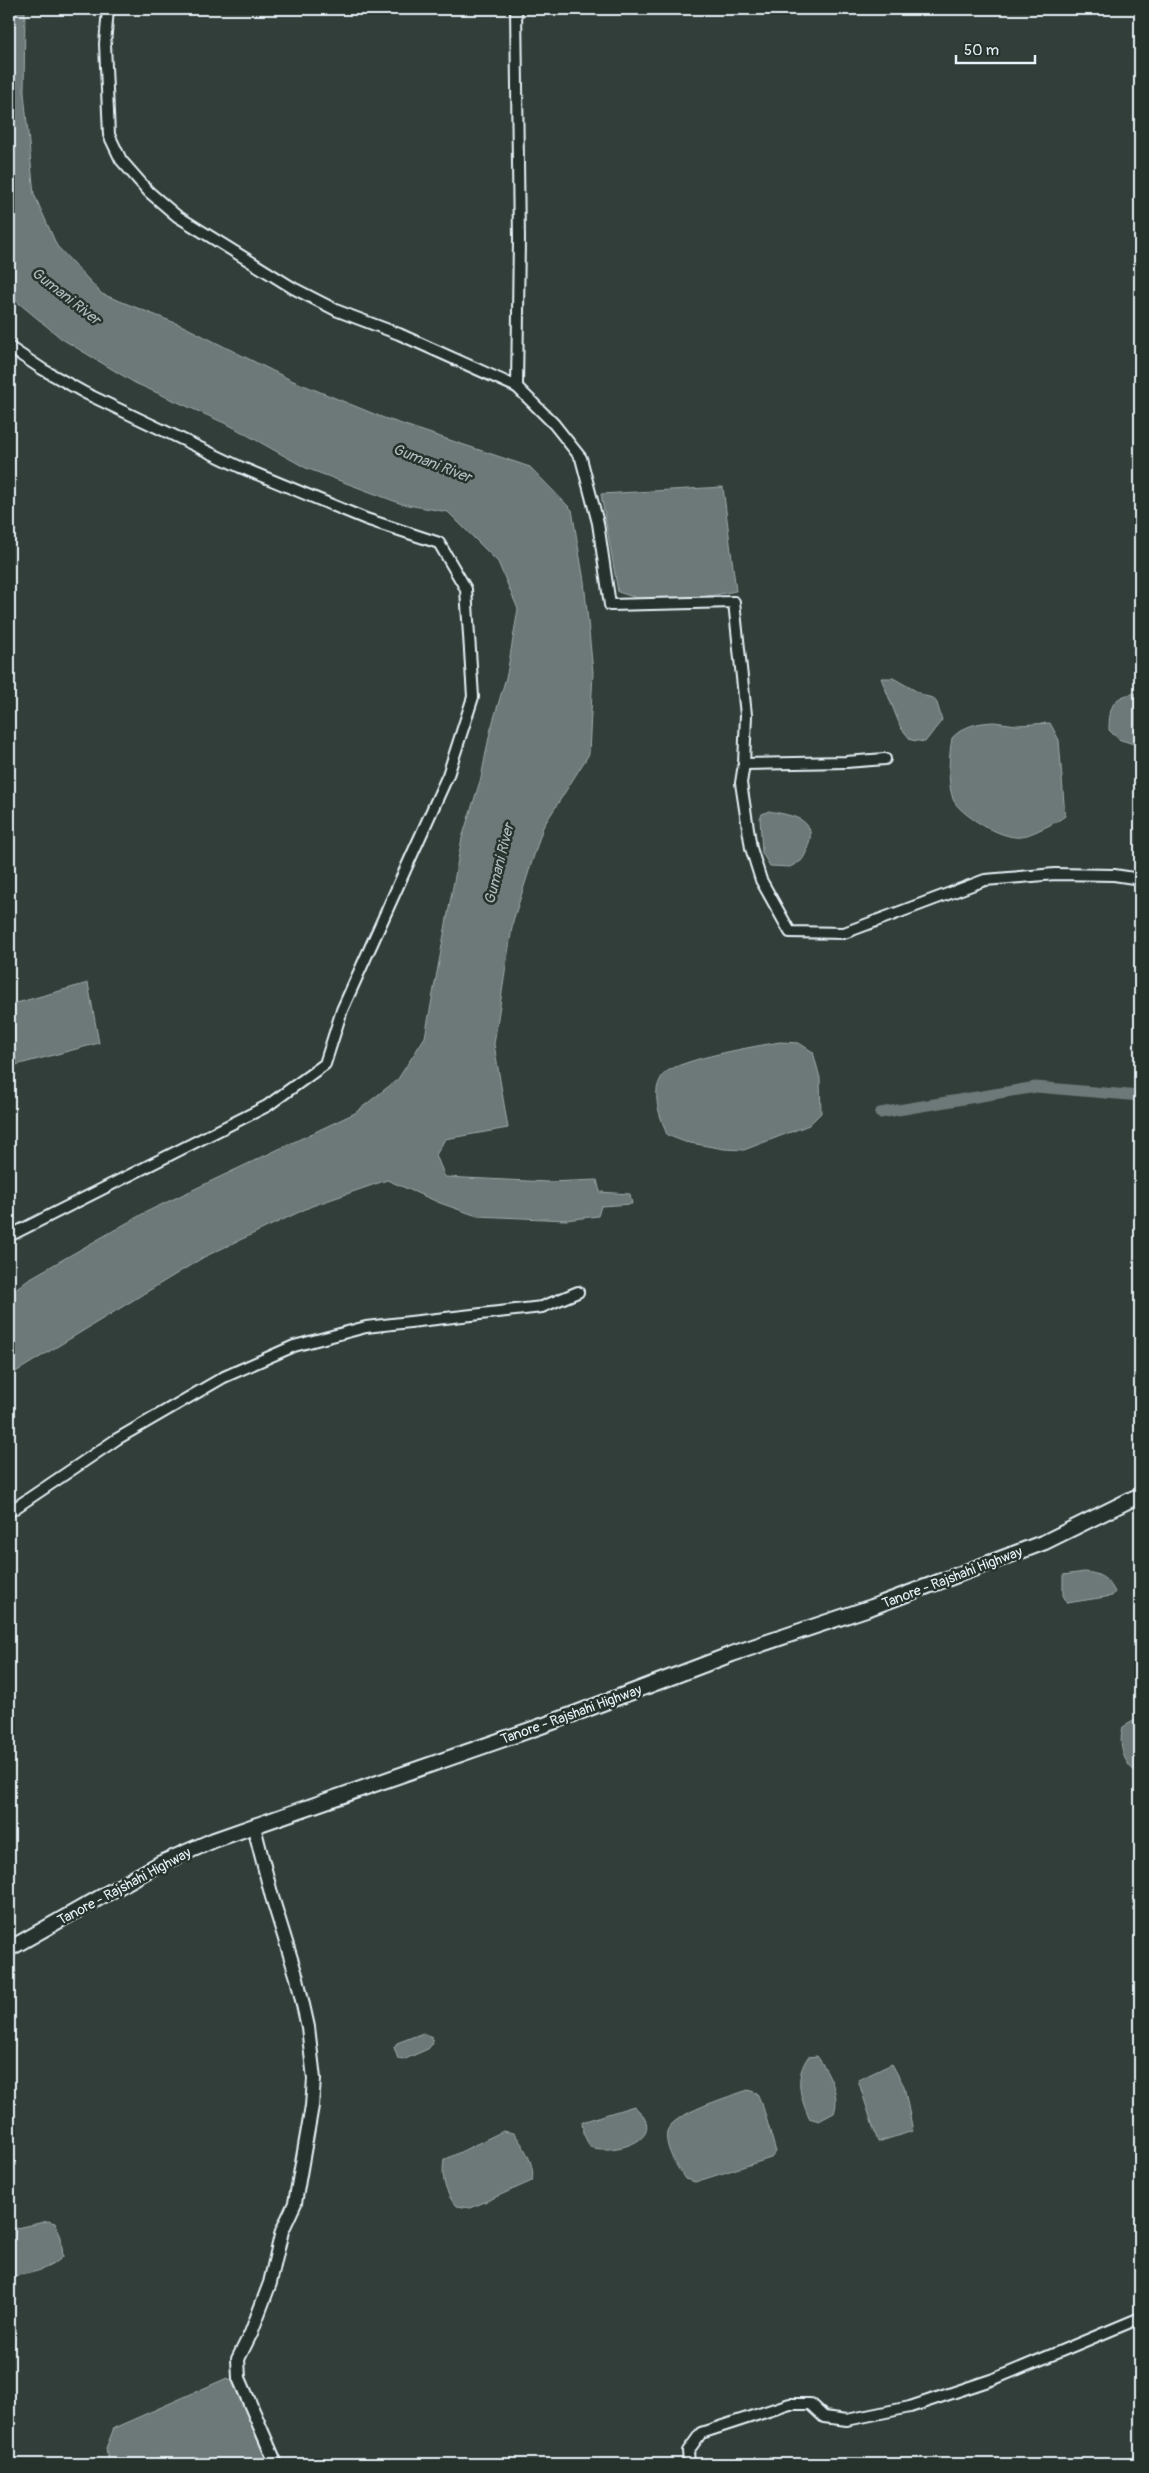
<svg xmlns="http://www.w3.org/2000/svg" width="1149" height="2473" font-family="Pangolin,sans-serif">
  <rect width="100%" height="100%" fill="#323e39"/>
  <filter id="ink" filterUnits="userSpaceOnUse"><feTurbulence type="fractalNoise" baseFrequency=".02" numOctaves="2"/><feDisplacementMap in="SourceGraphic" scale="10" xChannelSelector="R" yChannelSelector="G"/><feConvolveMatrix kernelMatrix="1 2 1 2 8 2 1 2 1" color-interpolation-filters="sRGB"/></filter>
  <g filter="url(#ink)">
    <!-- water -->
    <g fill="#6d7978" stroke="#9ea9ab">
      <path d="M9 9H25L24 93 34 194 57 246 102 294 183 326 291 380 384 418 530 467 572 510 584 581 593 672 589 754 543 827 513 921 494 1044 508 1128 445 1139 436 1155 445 1177 548 1182 597 1180 600 1192 630 1194 632 1204 601 1206 598 1216 566 1220 477 1216 440 1203 387 1180 312 1206 204 1257 9 1376V1294L27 1280 146 1212 355 1113 398 1079 425 1037 462 838 481 778 490 732 507 674 518 609 498 562 448 512 402 504 306 468 231 426 135 383 62 339 9 295Z"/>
      <path d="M723 487 736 591 699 598 640 599 618 592 601 494Z"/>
      <path d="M881 678H893L925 696 933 698 937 703 942 720 925 742 911 740 901 728Z"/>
      <path d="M1140 693V746L1118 739 1109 730C1109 705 1113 695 1140 693Z"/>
      <path d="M994 722 1017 725 1050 723 1059 740 1065 816C1058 822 1030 835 1021 837 1004 840 959 815 953 799 947 782 949 755 952 738 965 725 977 723 994 722Z"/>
      <path d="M769 811C787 815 817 817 809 843 807 850 806 855 801 861L790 867 770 866 762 853 760 818 762 814Z"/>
      <path d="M88 983 99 1043 16 1065 13 1004Z"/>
      <path d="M780 1042 799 1043 813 1052 820 1078 821 1113 809 1125 744 1150 724 1149 685 1142 667 1135C662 1121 655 1105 657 1090 657 1086 661 1076 665 1073 681 1059 756 1046 780 1042Z"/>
      <path d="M1084 1572C1099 1573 1108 1578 1115 1592L1112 1596 1067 1603 1063 1595V1575Z"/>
      <path d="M1140 1717V1775C1123 1765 1118 1745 1123 1727Z"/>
      <path d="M423 2033 432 2037 433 2043 428 2049 403 2060 398 2059 394 2047 397 2043Z"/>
      <path d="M817 2056C828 2071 841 2094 834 2113L819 2121 809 2118C800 2096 794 2078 808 2057Z"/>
      <path d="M892 2064 904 2086 913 2131 878 2142 858 2080Z"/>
      <path d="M748 2090 757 2093 763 2107 776 2152 771 2158 695 2182 685 2179C677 2167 664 2147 667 2132 670 2114 731 2096 748 2090Z"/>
      <path d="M634 2106C673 2140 613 2155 590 2147L583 2133 582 2122Z"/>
      <path d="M503 2131 514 2133C523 2145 536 2165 532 2181L471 2208 456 2206C445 2193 441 2177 444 2160Z"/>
      <path d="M48 2221 55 2223 61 2237 63 2257C48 2270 28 2275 9 2276V2230Z"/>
      <path d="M227 2378 234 2381 271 2464H109L106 2448 114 2428Z"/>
    </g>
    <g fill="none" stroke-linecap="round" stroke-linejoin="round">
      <!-- canal -->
      <path stroke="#6d7978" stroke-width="11" d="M880 1113 1036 1087 1140 1096"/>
      <defs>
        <g id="minor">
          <path d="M108 9 105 44 109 135 121 160 149 192 177 216 293 288 338 311 399 334 517 387 519 239 516 9"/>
          <path d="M9 347 42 369 85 393 240 467 366 519 439 543 466 589 473 697 448 775 342 1010 325 1064 267 1106 9 1236"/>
          <path d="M517 387 554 424 581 458 598 523 610 605 734 602 746 715 744 764 741 783 751 848 761 880 790 932 844 933 985 880 1055 874 1114 875 1140 879"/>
          <path d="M744 764 846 762 885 759"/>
          <path d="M9 1512 117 1439 224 1377 294 1346 366 1327 542 1307 578 1292"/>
          <path d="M689 2464 688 2451 701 2433 790 2404H810L824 2417 847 2420 910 2407 994 2379 1140 2318"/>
        </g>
        <path id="tertiary" d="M254 1827 272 1897 297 1978 308 2027 314 2079 312 2106 295 2203 282 2231 270 2283 251 2333 238 2359 239 2378 276 2464"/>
        <path id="secondary" d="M9 1949 159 1864 214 1840 550 1723 732 1654 872 1607 1045 1542 1140 1495"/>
      </defs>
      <!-- minor casing -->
      <use href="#minor" stroke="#e8f1f8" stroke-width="14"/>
      <!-- tertiary casing -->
      <use href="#tertiary" stroke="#e8f1f8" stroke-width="16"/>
      <!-- secondary casing -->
      <use href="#secondary" stroke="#e8f1f8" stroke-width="18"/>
      <!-- minor -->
      <use href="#minor" stroke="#26332d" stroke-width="10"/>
      <!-- tertiary -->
      <use href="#tertiary" stroke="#26332d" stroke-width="12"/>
      <!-- secondary -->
      <use href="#secondary" stroke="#26332d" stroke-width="14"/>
    </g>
  </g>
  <g text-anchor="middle" stroke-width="5" stroke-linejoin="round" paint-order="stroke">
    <!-- street labels -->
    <g font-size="14" fill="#e8f1f8" stroke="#26332d">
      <text transform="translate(952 1577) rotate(-21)" y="5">Tanore - Rajshahi Highway</text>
      <text transform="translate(571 1714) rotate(-20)" y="5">Tanore - Rajshahi Highway</text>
      <text transform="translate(124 1886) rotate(-28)" y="5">Tanore - Rajshahi Highway</text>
    </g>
    <!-- water labels -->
    <g font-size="15" font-style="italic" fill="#b1bbbe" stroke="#26332d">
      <text transform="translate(66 296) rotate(38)" y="5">Gumani River</text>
      <text transform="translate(432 463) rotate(21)" y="5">Gumani River</text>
      <text transform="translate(499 864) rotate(-76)" y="5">Gumani River</text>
    </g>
  </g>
  <!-- margin -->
  <rect width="1149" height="2473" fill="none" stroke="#26332d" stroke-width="30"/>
  <rect x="15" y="15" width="1119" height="2443" fill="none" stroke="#e8f1f8" stroke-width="2" filter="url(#ink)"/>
  <!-- scale -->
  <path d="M956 55v8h79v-8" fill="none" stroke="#e8f1f8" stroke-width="2.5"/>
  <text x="964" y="55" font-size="15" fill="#e8f1f8" stroke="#26332d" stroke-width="4" paint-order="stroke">50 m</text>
</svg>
